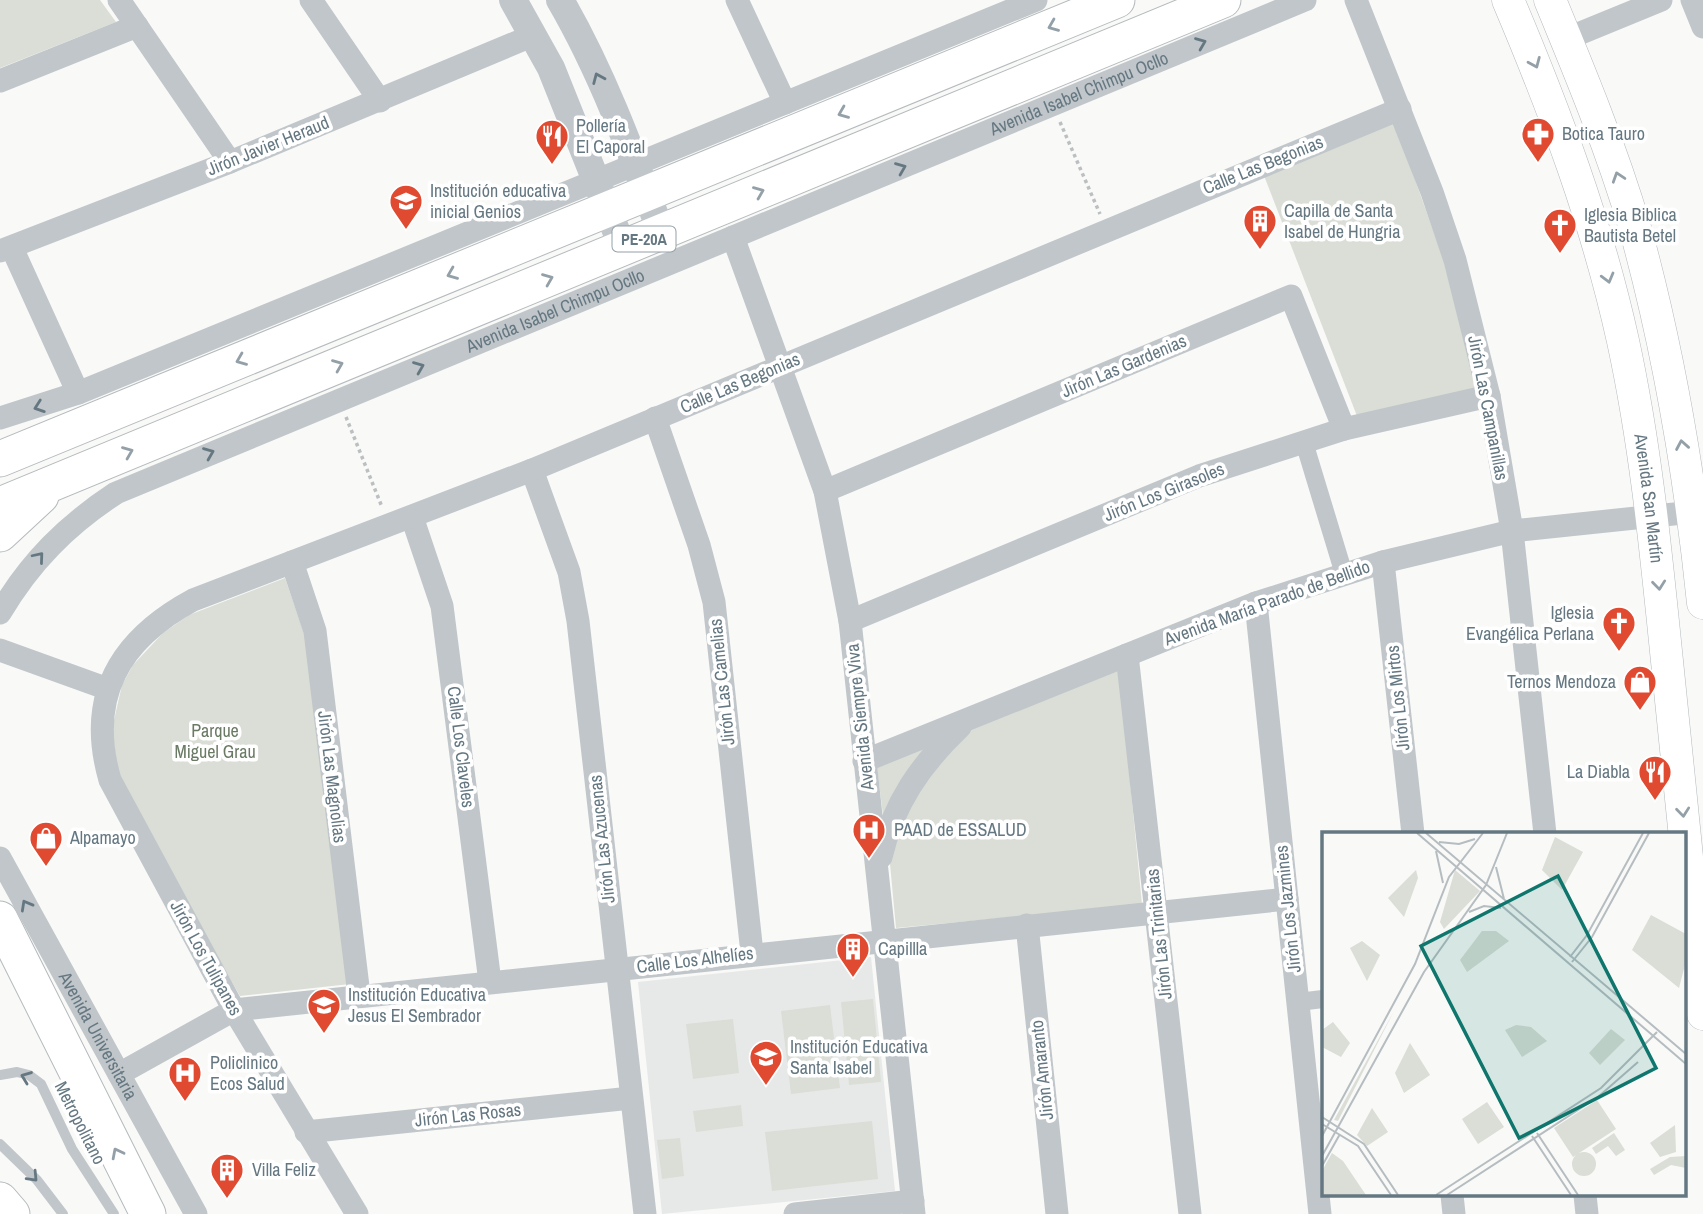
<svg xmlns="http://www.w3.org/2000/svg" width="1703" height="1214" font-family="'Archivo Narrow',sans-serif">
  <rect width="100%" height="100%" fill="#f9f9f7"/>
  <!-- built -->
  <path fill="#e7e9e8" d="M871 957 895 1191 662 1214 638 982Z"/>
  <!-- green -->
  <g fill="#daded6">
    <path d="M0 0H100L116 22 0 68Z"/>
    <path d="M1394 121 1443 258 1478 388 1357 416 1263 173Z"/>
    <path d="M285 578 306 639 350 984 240 996 120 787 112 729 122 685 133 665 163 633 189 615Z"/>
    <path d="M1119 667 1142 905 896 928 890 864 891 845 900 818 963 732Z"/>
    <path d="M937 740 884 823 877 767Z"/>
    <path d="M873 999 881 1082 849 1085 841 1002Z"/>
    <path d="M830 1005 840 1088 791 1094 781 1011Z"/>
    <path d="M733 1019 739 1073 693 1079 686 1024Z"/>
    <path d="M741 1105 743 1126 696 1132 693 1111Z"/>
    <path d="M872 1121 878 1179 772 1191 765 1132Z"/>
    <path d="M680 1138 684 1176 662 1179 657 1140Z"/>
  </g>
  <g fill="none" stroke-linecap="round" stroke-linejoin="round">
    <defs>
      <g id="secondary">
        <path id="s3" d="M1508 0C1555 111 1597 223 1623 341 1646 447 1656 553 1667 661 1679 779 1691 896 1703 1014"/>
        <path d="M1550 0C1581 75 1612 150 1635 228 1669 351 1690 476 1703 603"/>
      </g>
      <g id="primary">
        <path d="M0 459 1117 0"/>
        <path d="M0 505 1223 0"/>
        <path d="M0 534 41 496"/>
        <path d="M0 919 148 1214"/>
        <path d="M0 1200 12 1214"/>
      </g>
    </defs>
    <!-- secondary casing -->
    <use href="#secondary" stroke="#b3babe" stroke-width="33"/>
    <!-- primary casing -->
    <use href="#primary" stroke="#b4babd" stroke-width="37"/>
    <!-- path -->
    <g stroke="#bbbfc1" stroke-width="3.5" stroke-dasharray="3.5 3.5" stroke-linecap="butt">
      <path d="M1060 122 1100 214"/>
      <path d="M346 417 382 507"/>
    </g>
    <!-- service -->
    <g stroke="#c0c6c9" stroke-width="10">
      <path d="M0 1075 17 1072 29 1075 41 1084 72 1149 114 1214"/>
      <path d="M0 1144 37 1180 63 1214"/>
    </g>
    <!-- pedestrian -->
    <g stroke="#c0c6c9" stroke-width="18">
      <path d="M1304 442 1344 574"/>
      <path d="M1298 1002 1323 999"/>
    </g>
    <!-- minor -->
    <g stroke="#c0c6c9" stroke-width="23">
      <path d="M119 0 230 162"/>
      <path d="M311 0 380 101"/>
      <path d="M737 0 785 103"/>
      <path d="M1356 0 1432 192 1455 260 1489 396 1512 531 1545 834"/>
      <path d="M1692 0 1703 27"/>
      <path d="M1566 39 1661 0"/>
      <path d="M0 81 137 26"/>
      <path d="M733 237 825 491 850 621 914 1214"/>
      <path d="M12 248 78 393"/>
      <path d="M0 251 230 162 534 35"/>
      <path d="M0 418 78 393 1036 0"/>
      <path d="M655 418 699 545 714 602 752 953"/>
      <path d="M532 470 569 572 578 621 645 1214"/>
      <path d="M825 491 1291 296 1344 429"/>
      <path d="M412 517 442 606 490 982"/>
      <path d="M292 562 315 631 359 995"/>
      <path d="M1383 562 1413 834"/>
      <path d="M1256 603 1320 1214"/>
      <path id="s1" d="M0 613C30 562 67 525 116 493L1305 0"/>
      <path d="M850 621 1199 476 1344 429 1489 396"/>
      <path d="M0 650 108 689"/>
      <path d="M1127 655 1190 1214"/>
      <path d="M864 761 1256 603 1383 562 1512 531 1703 511"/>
      <path d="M881 857C893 804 921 764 960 727"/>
      <path id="s2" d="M0 858 196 1214"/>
      <path d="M1027 925 1057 1214"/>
      <path d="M119 1074 234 1010 1287 899"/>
      <path d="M306 1132 631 1098"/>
      <path d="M1452 1195 1454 1214"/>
      <path d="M1585 1195 1587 1214"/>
      <path d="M357 1214 234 1010 110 780C86 697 119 640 193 600L532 470 1400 109"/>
      <path d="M795 1214 913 1201"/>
    </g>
    <!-- tertiary -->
    <g stroke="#c0c6c9" stroke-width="28">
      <path d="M513 0 551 68 623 248"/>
      <path d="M560 0C602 72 632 154 661 232"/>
    </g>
    <!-- secondary -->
    <use href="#secondary" stroke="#fff" stroke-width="32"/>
    <!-- primary -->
    <use href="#primary" stroke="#fff" stroke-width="35"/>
  </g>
  <!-- one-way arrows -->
  <defs><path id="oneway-chevron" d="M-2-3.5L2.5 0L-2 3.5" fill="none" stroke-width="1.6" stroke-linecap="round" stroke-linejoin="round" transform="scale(1.75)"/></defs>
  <g stroke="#93a0a8">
    <use href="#oneway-chevron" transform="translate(1053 26) rotate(158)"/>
    <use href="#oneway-chevron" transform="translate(1535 63) rotate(67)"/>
    <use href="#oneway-chevron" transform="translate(843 113) rotate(158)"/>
    <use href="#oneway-chevron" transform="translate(1618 177) rotate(-108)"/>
    <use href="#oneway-chevron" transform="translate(759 192) rotate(-22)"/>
    <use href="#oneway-chevron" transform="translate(452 274) rotate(158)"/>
    <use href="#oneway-chevron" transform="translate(1608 278) rotate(75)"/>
    <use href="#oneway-chevron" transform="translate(548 279) rotate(-22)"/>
    <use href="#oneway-chevron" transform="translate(241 360) rotate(158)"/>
    <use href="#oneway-chevron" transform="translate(338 365) rotate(-22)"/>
    <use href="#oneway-chevron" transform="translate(1682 445) rotate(-100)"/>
    <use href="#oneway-chevron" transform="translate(128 452) rotate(-22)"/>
    <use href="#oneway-chevron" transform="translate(1659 585) rotate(84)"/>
    <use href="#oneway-chevron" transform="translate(1683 812) rotate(84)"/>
    <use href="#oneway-chevron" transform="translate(117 1153) rotate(-117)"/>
  </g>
  <g stroke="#657882">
    <use href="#oneway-chevron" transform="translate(1201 43) rotate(-22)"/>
    <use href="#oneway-chevron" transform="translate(598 78) rotate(-113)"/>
    <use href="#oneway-chevron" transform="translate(901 168) rotate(-22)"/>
    <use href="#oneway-chevron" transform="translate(419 367) rotate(-22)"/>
    <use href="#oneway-chevron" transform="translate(39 407) rotate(161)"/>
    <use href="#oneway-chevron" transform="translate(209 453) rotate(-22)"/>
    <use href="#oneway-chevron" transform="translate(39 557) rotate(-50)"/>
    <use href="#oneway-chevron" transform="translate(26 905) rotate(-119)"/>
    <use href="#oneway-chevron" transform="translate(26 1077) rotate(-159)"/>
    <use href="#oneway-chevron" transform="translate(33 1177) rotate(47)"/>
  </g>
  <!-- icons -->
  <defs>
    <symbol id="pharmacy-pin" viewBox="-11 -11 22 30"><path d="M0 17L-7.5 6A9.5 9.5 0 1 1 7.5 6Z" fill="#e04a30" stroke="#fff"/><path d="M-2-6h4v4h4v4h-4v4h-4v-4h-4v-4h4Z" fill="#fff"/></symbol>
    <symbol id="restaurant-pin" viewBox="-11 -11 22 30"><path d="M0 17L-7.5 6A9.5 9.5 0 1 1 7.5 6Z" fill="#e04a30" stroke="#fff"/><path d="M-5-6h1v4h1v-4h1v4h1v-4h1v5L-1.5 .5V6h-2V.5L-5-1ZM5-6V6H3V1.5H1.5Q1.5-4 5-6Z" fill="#fff"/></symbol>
    <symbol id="school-pin" viewBox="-11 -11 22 30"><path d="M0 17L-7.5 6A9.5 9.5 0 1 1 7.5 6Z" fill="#e04a30" stroke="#fff"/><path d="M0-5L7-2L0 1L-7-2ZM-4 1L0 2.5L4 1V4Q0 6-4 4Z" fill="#fff"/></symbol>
    <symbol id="building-pin" viewBox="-11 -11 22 30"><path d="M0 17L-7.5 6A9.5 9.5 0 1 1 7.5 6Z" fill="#e04a30" stroke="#fff"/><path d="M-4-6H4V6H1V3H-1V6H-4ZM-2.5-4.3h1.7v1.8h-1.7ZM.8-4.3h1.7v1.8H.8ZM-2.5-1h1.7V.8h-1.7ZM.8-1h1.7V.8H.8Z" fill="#fff"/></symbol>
    <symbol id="church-pin" viewBox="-11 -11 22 30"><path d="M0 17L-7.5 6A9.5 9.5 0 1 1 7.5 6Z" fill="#e04a30" stroke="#fff"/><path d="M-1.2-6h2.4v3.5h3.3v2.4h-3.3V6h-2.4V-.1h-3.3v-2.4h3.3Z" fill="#fff"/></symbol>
    <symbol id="shop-pin" viewBox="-11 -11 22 30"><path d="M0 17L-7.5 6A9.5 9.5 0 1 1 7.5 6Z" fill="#e04a30" stroke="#fff"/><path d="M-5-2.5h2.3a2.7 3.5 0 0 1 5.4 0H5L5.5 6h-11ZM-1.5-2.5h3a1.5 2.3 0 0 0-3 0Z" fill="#fff"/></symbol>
    <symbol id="hospital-pin" viewBox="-11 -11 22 30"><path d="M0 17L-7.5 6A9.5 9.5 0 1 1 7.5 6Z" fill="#e04a30" stroke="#fff"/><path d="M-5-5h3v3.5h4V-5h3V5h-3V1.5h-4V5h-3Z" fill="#fff"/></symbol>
  </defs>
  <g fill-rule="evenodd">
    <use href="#pharmacy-pin" x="1519" y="115" width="38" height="52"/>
    <use href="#restaurant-pin" x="533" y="117" width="38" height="52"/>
    <use href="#school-pin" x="387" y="182" width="38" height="52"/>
    <use href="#building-pin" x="1241" y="202" width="38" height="52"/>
    <use href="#church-pin" x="1541" y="206" width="38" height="52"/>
    <use href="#church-pin" x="1600" y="604" width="38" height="52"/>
    <use href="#shop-pin" x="1621" y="663" width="38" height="52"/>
    <use href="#restaurant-pin" x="1636" y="753" width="38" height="52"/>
    <use href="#hospital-pin" x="850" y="811" width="38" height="52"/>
    <use href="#shop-pin" x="27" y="819" width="38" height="52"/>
    <use href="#building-pin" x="834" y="930" width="38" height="52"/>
    <use href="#school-pin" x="305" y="986" width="38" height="52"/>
    <use href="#school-pin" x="747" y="1038" width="38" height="52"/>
    <use href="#hospital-pin" x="166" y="1054" width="38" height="52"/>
    <use href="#building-pin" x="208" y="1151" width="38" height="52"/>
  </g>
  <g text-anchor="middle" stroke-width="7" stroke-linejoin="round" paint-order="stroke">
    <!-- shield labels -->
    <rect fill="#fff" stroke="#93a0a8" stroke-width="2" x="612.5" y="226.5" width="63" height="25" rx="5"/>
    <g font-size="16" font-weight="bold" fill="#657882">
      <text x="644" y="245">PE-20A</text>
    </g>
    <!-- street labels -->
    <g font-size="18" fill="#657882" stroke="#fff">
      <text dy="6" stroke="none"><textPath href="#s1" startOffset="1211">Avenida Isabel Chimpu Ocllo</textPath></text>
      <text transform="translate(268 146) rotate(-22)" y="6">Jirón Javier Heraud</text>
      <text transform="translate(1263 165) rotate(-22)" y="6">Calle Las Begonias</text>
      <text dy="6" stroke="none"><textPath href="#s1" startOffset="644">Avenida Isabel Chimpu Ocllo</textPath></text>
      <text transform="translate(1124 366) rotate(-23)" y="6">Jirón Las Gardenias</text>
      <text transform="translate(740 383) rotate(-23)" y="6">Calle Las Begonias</text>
      <text transform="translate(1488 408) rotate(79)" y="6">Jirón Las Campanillas</text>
      <text transform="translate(1164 492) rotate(-22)" y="6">Jirón Los Girasoles</text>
      <text dy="6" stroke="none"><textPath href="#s3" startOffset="520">Avenida San Martín</textPath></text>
      <text transform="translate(1267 603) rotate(-20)" y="6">Avenida María Parado de Bellido</text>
      <text transform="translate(722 682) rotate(-96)" y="6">Jirón Las Camelias</text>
      <text transform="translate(1398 698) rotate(-96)" y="6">Jirón Los Mirtos</text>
      <text transform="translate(860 717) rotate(-96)" y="6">Avenida Siempre Viva</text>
      <text transform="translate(461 747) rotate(83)" y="6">Calle Los Claveles</text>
      <text transform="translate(332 777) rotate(83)" y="6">Jirón Las Magnolias</text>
      <text transform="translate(602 839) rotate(-96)" y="6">Jirón Las Azucenas</text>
      <text transform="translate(1288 909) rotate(-96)" y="6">Jirón Los Jazmines</text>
      <text transform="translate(1159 934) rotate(-96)" y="6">Jirón Las Trinitarias</text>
      <text transform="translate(206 958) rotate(61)" y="6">Jirón Los Tulipanes</text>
      <text transform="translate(695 960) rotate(-7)" y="6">Calle Los Alhelíes</text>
      <text dy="6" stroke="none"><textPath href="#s2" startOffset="203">Avenida Universitaria</textPath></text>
      <text transform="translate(1042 1070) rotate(-96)" y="6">Jirón Amaranto</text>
      <text transform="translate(468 1115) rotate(-6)" y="6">Jirón Las Rosas</text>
      <text transform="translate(80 1123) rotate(63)" y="6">Metropolitano</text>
    </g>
    <!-- poi labels -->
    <g font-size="18" fill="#657882" stroke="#fff" text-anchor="start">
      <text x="576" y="132">Pollería<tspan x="576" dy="21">El Caporal</tspan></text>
      <text x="1562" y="140">Botica Tauro</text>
      <text x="430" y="197">Institución educativa<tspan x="430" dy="21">inicial Genios</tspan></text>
      <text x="1284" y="217">Capilla de Santa<tspan x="1284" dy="21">Isabel de Hungria</tspan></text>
      <text x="1584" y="221">Iglesia Biblica<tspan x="1584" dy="21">Bautista Betel</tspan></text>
      <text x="1594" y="619" text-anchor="end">Iglesia<tspan x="1594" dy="21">Evangélica Perlana</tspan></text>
      <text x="1616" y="688" text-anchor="end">Ternos Mendoza</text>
      <text x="1630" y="778" text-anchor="end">La Diabla</text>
      <text x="894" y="836">PAAD de ESSALUD</text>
      <text x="70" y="844">Alpamayo</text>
      <text x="878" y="955">Capillla</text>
      <text x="348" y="1001">Institución Educativa<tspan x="348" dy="21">Jesus El Sembrador</tspan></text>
      <text x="790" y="1053">Institución Educativa<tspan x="790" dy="21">Santa Isabel</tspan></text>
      <text x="210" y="1069">Policlinico<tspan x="210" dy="21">Ecos Salud</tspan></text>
      <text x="252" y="1176">Villa Feliz</text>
    </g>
    <!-- park labels -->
    <g font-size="18" fill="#6a7a64" stroke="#fff">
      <text x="215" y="737">Parque<tspan x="215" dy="21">Miguel Grau</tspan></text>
    </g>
  </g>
  <!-- overview -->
  <g transform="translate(1322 832)">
    <rect width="364" height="364" fill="#f9f9f7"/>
    <path d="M233 5 261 20 240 58 220 38ZM94 38 96 46 82 85 66 66ZM133 38 158 59 122 97 118 90ZM329 83 364 102V129L357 156 310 118ZM160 99H174L187 109 145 140 138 128ZM40 109 58 123 45 149 28 116ZM72 179 16 289 12 288ZM11 190 28 211 19 225 0 215V198ZM194 193 209 195 225 209 200 225 183 198ZM289 197 303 208 278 233 267 221ZM88 211 108 243 82 261 73 241ZM275 268 294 297 251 325 232 296ZM165 270 182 295 156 312 140 287ZM50 276 66 300 45 314 35 303ZM353 293 354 320 338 325 328 311ZM292 301 303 318 294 324 286 314 274 322 270 316ZM250 332a12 12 0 1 1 24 0a12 12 0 1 1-24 0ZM10 321 21 329 44 363H0V339ZM364 324V336L349 333 332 343 328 337 348 325Z" fill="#daded6"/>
    <path fill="none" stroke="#b5bdc1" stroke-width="2" d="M95 1 364 232M104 1 364 222M117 10 137 12 153 7M114 19 121 51M174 35 182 67M147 80 162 74 179 76M248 125 265 103 321 1M250 130 270 105 327 1M0 285 42 312 76 363M0 292 36 314 69 363M215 301 256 363M0 304 93 132 127 45 161 1M210 304 249 363M0 324 102 140 164 53 185 1M0 334 18 302M114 363 279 256 335 200M125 363 276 265 316 230"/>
    <path fill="#0f766e" fill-opacity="0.15" stroke="#0f766e" stroke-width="3.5" d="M236 44 334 236 197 306 99 114Z"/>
    <rect width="364" height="364" fill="none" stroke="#657882" stroke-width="3.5"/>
  </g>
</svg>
